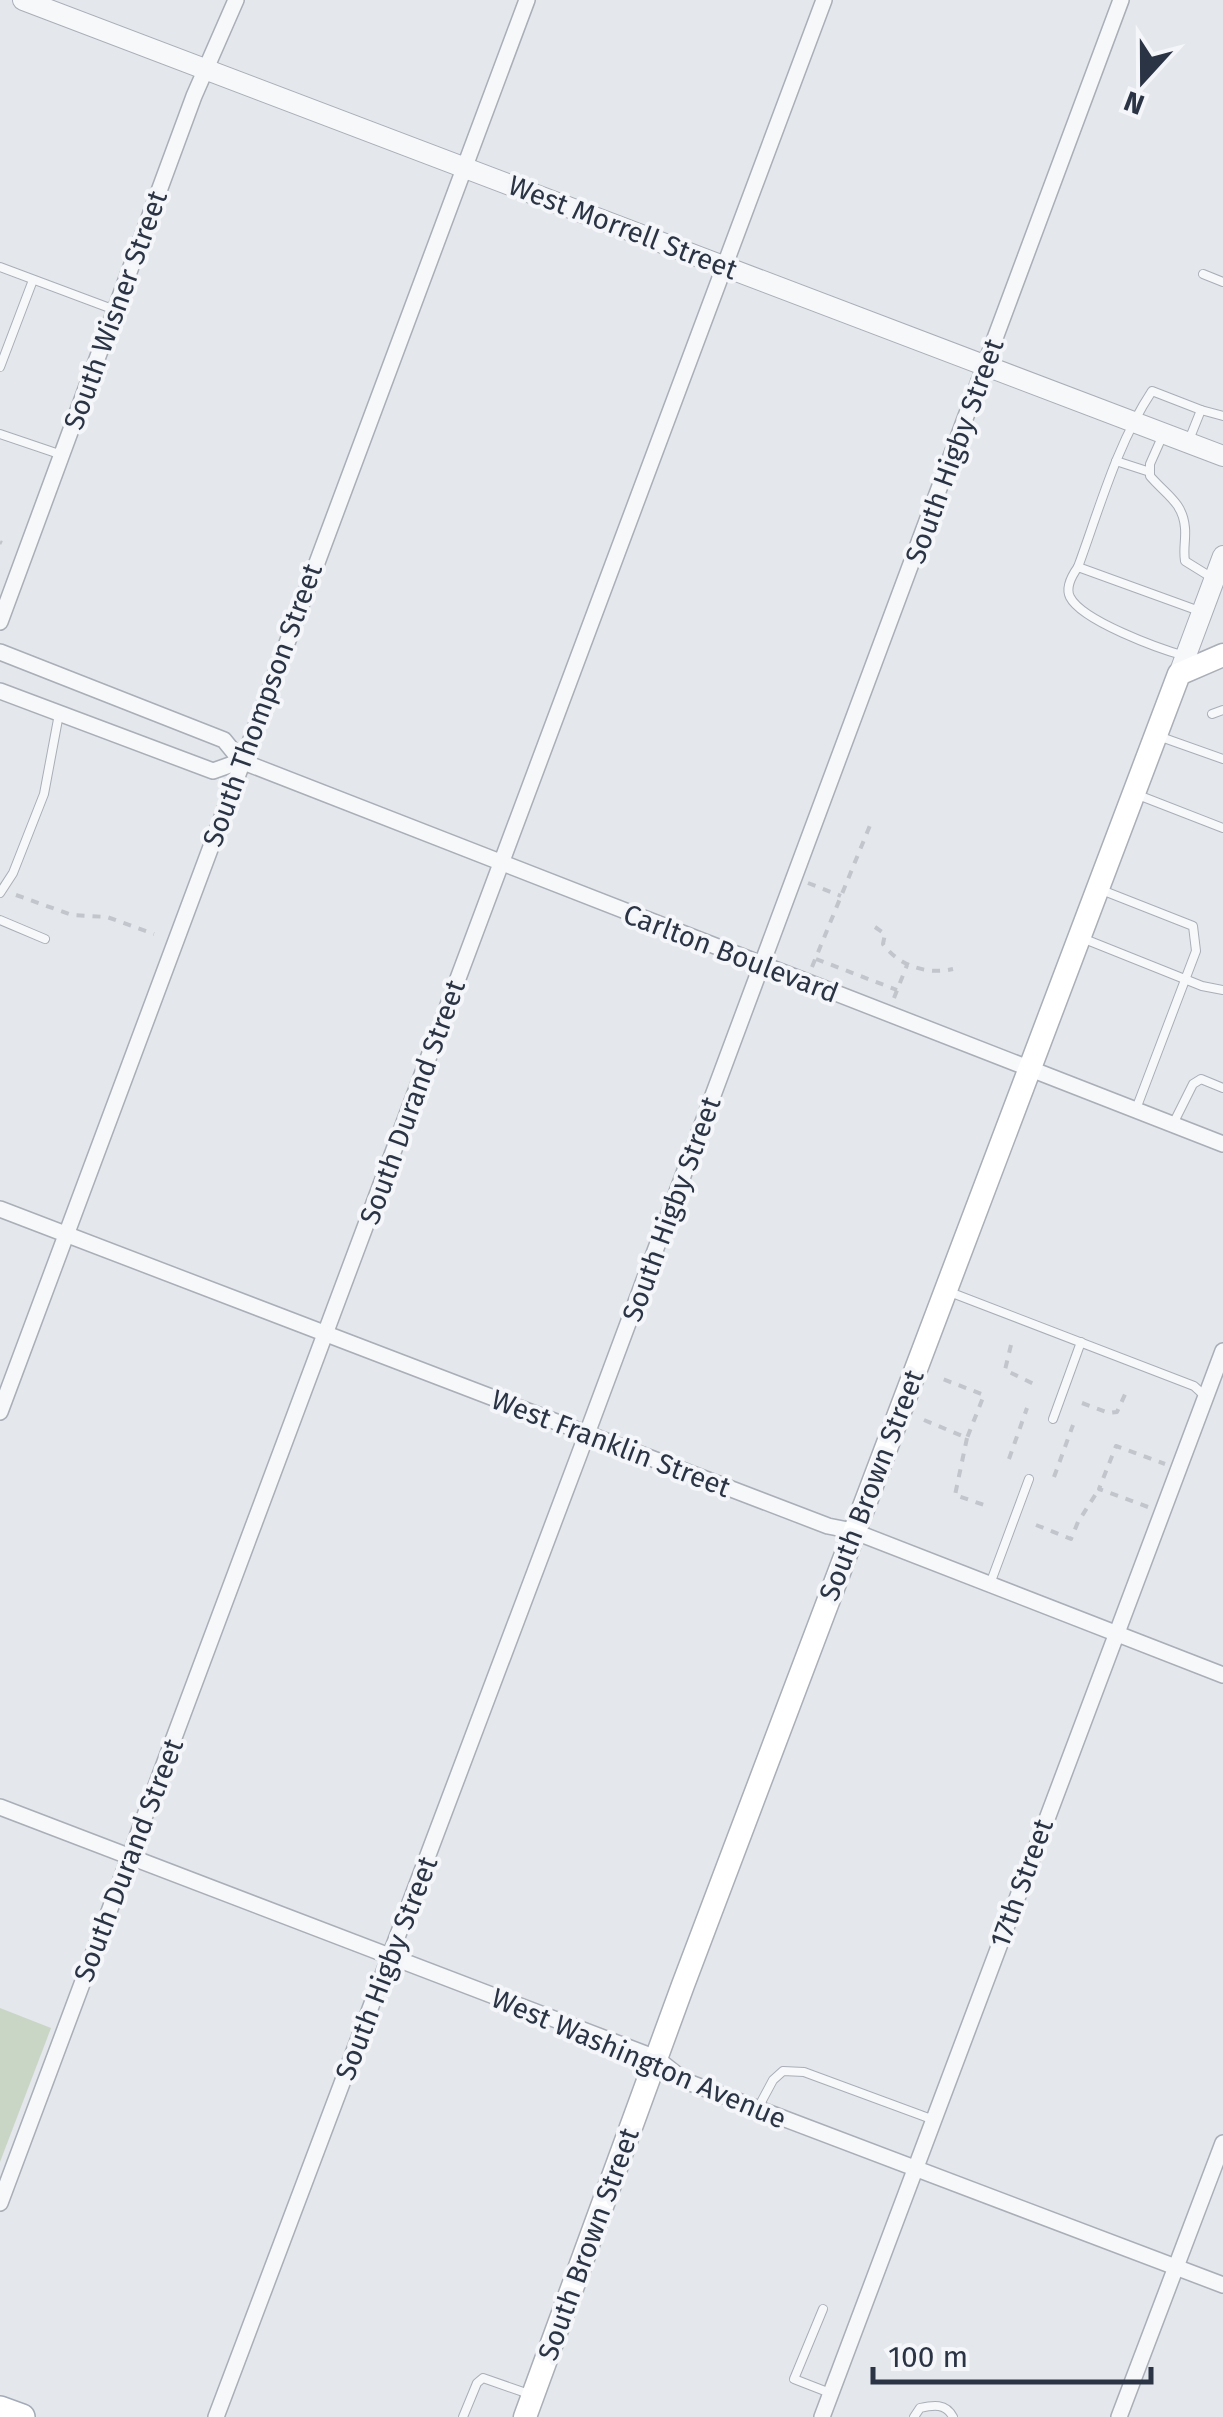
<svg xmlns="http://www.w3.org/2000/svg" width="1223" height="2417" font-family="'Fira Sans',sans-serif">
  <rect width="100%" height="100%" fill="#e4e7ec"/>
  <!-- green -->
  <path fill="#c9d6c5" d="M0 2008 51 2028 0 2162Z"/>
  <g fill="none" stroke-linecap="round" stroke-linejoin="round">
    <defs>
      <g id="service">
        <path d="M0 267 115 310"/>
        <path d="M1203 274 1223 282"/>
        <path d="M0 367 33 280"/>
        <path d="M0 434 62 455"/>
        <path d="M1162 437 1150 464V476C1165 494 1183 502 1185 528 1186 540 1183 549 1185 561L1214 579"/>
        <path d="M1189 440 1201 410 1223 416"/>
        <path d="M1116 461 1150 472"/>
        <path d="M1078 567C1100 507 1117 444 1152 391L1201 410"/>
        <path d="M1185 656C1160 649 1082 621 1070 597 1065 587 1073 574 1078 567L1202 612"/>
        <path d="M1212 714 1223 710"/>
        <path d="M1161 737 1223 759"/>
        <path d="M1138 795 1223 828"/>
        <path d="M1099 889 1193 926 1196 951 1136 1109"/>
        <path d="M0 893 13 873 44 794 59 714"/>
        <path d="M0 920 45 939"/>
        <path d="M1082 938 1202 986 1223 990"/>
        <path d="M1173 1124 1193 1084 1201 1079 1223 1088"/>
        <path d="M947 1291 1194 1386 1206 1397"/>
        <path d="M1053 1419 1081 1342"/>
        <path d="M990 1584 1029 1479"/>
        <path d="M758 2108 773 2080 783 2071 804 2072 934 2120"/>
        <path d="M823 2309 794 2379 830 2393"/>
        <path d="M463 2417 477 2383 483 2378 529 2394"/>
        <path d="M914 2417 920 2408C933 2405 946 2403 953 2417"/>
      </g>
      <g id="minor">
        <path d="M0 622 194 96 236 0"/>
        <path d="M0 652 224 740 241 761 1223 1144"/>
        <path d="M0 691 213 771 241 761"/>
        <path d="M0 1209 828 1526 853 1531 1223 1675"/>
        <path d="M0 1412 527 0"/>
        <path d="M0 1807 656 2058 685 2081 1223 2285"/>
        <path d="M0 2203 824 0"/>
        <path d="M216 2417 579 1455 1121 0"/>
        <path d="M822 2417 1223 1351"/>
        <path d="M1119 2417 1223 2143"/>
      </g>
      <g id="tertiary">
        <path d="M23 0 1223 456"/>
        <path d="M1179 674 1223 556"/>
      </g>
      <path id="secondary" d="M525 2417 683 1985 1179 674 1223 655"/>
      <path id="primary" d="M0 2409 22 2417"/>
    </defs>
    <!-- service casing -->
    <use href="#service" stroke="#a9aeb7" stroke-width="10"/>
    <!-- minor casing -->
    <use href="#minor" stroke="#a9aeb7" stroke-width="18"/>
    <!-- tertiary casing -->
    <use href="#tertiary" stroke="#a9aeb7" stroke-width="22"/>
    <!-- secondary casing -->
    <use href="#secondary" stroke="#a9aeb7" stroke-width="25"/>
    <!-- primary casing -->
    <use href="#primary" stroke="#a3abb8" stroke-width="28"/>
    <!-- path -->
    <g stroke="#c2c5cb" stroke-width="4" stroke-dasharray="8 8" stroke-linecap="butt">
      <path d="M0 542 2 543"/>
      <path d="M808 883 841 896"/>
      <path d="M16 895 72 915 107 917 154 934"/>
      <path d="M875 927 885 934 883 944C899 966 927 975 953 969"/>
      <path d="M816 959 897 990"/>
      <path d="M812 967 871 823"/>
      <path d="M894 998 907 965"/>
      <path d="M1011 1345 1005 1370 1036 1385"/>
      <path d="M1082 1403 1109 1413 1117 1412 1127 1390"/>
      <path d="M924 1420 967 1438 984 1395 940 1378"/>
      <path d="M967 1438 955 1495 990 1507"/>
      <path d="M1009 1459 1027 1408"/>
      <path d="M1054 1477 1073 1425"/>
      <path d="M1148 1507 1099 1489 1116 1446 1165 1464"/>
      <path d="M1036 1525 1071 1539 1078 1522 1099 1489"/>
    </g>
    <!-- service -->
    <use href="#service" stroke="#f7f8fa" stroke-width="8"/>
    <!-- minor -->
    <use href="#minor" stroke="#f7f8fa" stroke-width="15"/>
    <!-- tertiary -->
    <use href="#tertiary" stroke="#f7f8fa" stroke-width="20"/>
    <!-- secondary -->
    <use href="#secondary" stroke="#fff" stroke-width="22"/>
    <!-- primary -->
    <use href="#primary" stroke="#fff" stroke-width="25"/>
  </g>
  <g text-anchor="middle" stroke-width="8" stroke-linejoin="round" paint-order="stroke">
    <!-- street labels -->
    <g font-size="28" fill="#2b3445" stroke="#f4f6f9">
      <text transform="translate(623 227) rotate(21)" y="10">West Morrell Street</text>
      <text transform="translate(115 310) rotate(-70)" y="10">South Wisner Street</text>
      <text transform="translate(954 451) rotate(-70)" y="10">South Higby Street</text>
      <text transform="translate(262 705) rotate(-70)" y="10">South Thompson Street</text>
      <text transform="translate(731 953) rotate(21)" y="10">Carlton Boulevard</text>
      <text transform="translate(412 1102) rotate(-70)" y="10">South Durand Street</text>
      <text transform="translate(671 1209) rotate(-70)" y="10">South Higby Street</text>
      <text transform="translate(611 1443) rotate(21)" y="10">West Franklin Street</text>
      <text transform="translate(871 1485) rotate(-69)" y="10">South Brown Street</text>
      <text transform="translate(128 1860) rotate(-69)" y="10">South Durand Street</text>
      <text transform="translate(1021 1883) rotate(-70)" y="10">17th Street</text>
      <text transform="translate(386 1968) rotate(-69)" y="10">South Higby Street</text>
      <text transform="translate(639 2058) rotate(23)" y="10">West Washington Avenue</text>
      <text transform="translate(588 2244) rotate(-70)" y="10">South Brown Street</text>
    </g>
  </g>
  <!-- north arrow -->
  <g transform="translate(1143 80) rotate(201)" stroke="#f4f6f9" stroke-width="8" paint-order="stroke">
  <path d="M0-8L18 38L0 25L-18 38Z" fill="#2b3445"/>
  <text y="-15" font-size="28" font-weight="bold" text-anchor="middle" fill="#2b3445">N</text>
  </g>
  <!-- scale -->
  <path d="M873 2367v15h278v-15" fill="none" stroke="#2b3445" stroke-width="5"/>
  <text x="888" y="2367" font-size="30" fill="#2b3445" stroke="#f4f6f9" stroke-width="8" paint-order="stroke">100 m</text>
</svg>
